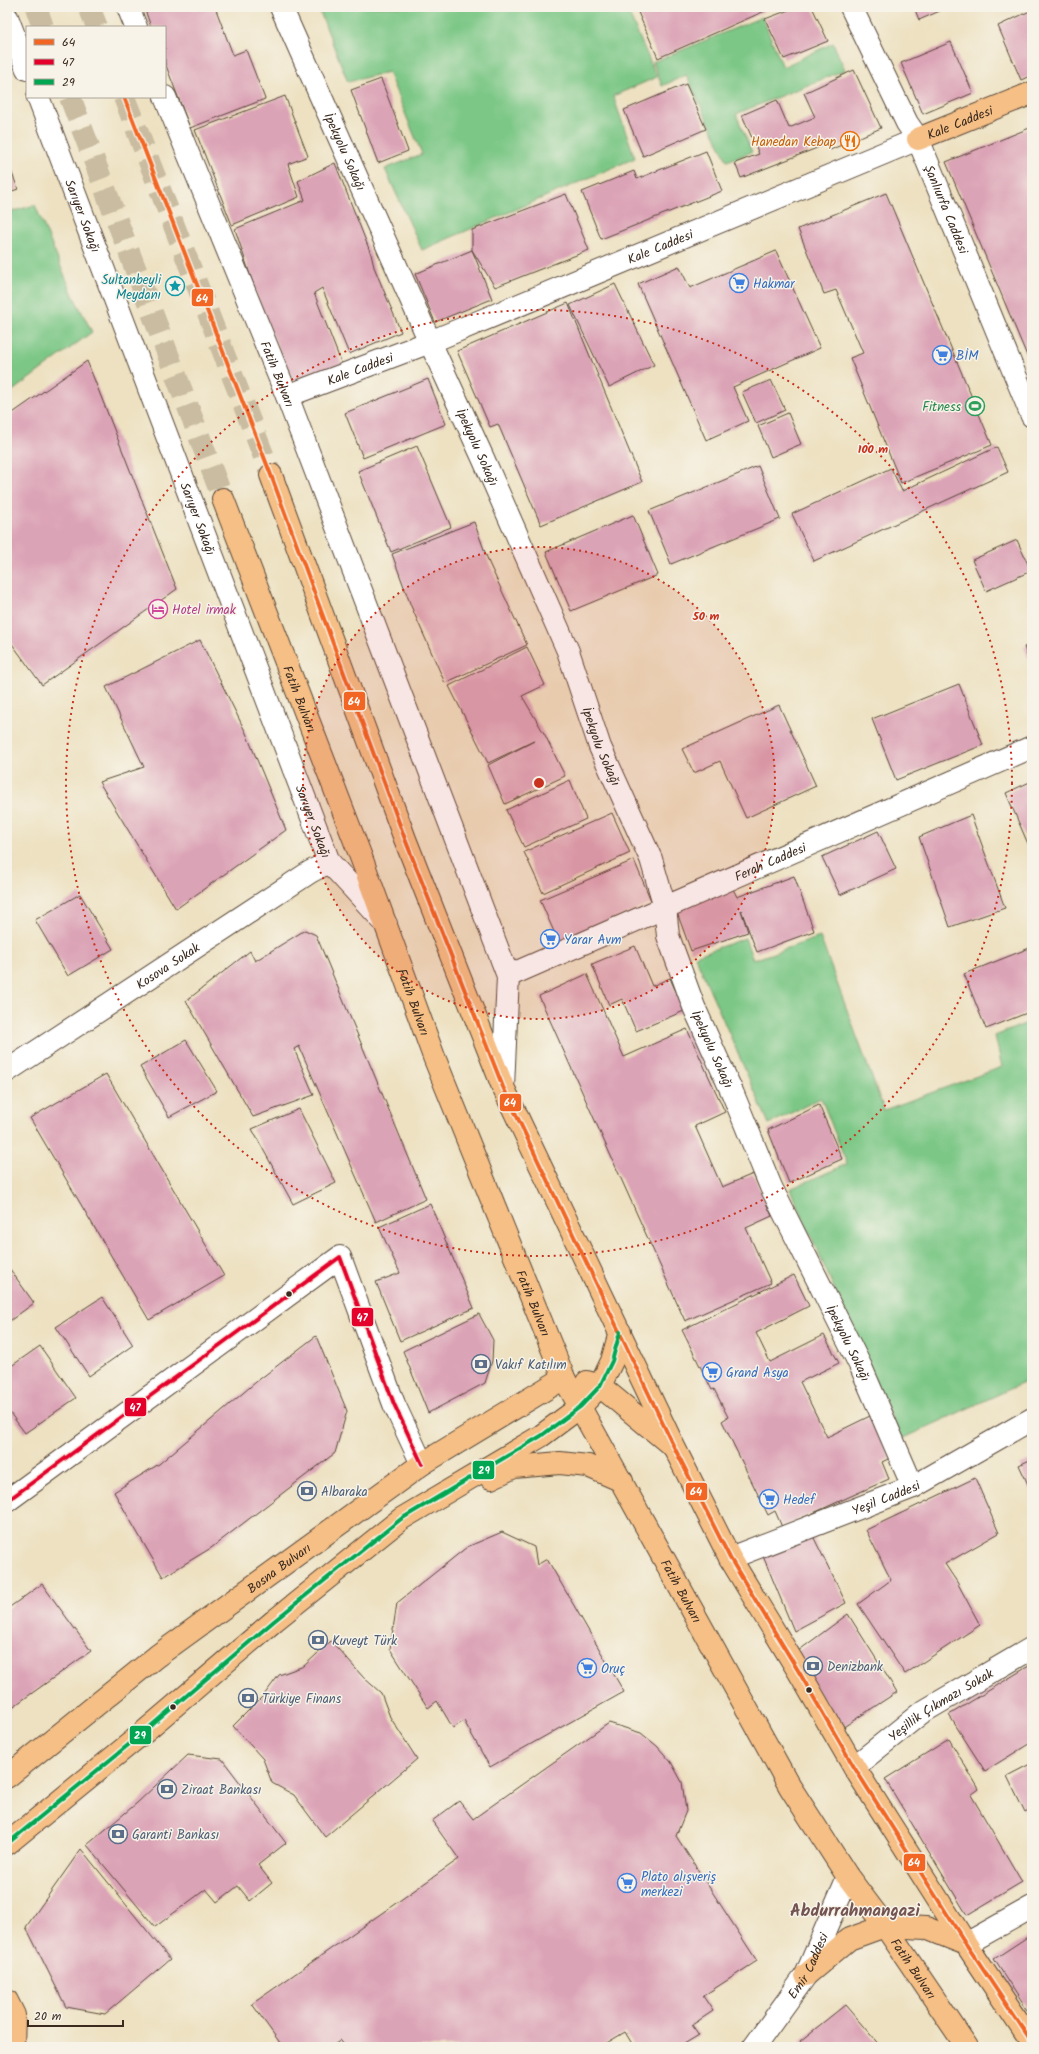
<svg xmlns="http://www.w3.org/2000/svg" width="1039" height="2054" font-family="Kalam,sans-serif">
  <rect width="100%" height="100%" fill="#f7f3e8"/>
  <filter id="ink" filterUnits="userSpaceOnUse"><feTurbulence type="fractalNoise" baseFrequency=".025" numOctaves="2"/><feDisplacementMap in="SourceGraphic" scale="8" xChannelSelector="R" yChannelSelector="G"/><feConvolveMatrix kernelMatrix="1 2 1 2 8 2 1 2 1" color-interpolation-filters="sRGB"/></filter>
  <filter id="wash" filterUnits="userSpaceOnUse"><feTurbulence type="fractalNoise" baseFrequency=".012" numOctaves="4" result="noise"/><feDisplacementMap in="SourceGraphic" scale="16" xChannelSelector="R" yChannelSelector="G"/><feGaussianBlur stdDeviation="0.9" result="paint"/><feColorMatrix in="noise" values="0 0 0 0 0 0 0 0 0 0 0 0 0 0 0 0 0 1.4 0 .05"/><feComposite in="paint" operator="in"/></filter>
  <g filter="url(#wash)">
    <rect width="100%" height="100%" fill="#ede1c1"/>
    <!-- green -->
    <g fill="#7cc786" stroke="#5c7852">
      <path d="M318 7H626L657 77 613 96 635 158 422 250 385 169 422 154 388 72 348 82Z"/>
      <path d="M762 17 783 67 833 43 845 70 736 114 752 152 727 161 686 75 662 86 653 62Z"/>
      <path d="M35 205 72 293 92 332 7 395V213Z"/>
      <path d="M820 937 884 1110 1002 1067 995 1036 1032 1021V1334L1026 1337 1032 1354V1379L901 1439 790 1189 847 1164 821 1098 769 1124 695 956 745 938 753 960Z"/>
    </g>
    <g id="blocks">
      <!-- building -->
      <g fill="#dba3b6">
        <path d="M144 7H215L233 55 246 50 265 99 190 128 165 63V27H151Z"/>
        <path d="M645 7H774L658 58 637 10Z"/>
        <path d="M797 7H812L828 41 784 59 765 19Z"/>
        <path d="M914 7H949L919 20Z"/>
        <path d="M1032 10V75L1021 80 998 26Z"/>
        <path d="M951 42 973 93 923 114 901 63Z"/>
        <path d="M854 70 881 128 830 150 827 144 741 178 735 163 759 154 742 115 777 100 789 128 815 117 804 93Z"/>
        <path d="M381 79 408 151 378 163 351 90Z"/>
        <path d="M686 84 706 129 643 156 624 110Z"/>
        <path d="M285 96 308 156 288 164 299 197 232 225 195 130Z"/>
        <path d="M1032 127V362L1030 363 946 162Z"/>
        <path d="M706 151 722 191 601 239 582 192 634 171 637 179Z"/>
        <path d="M7 160 18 189 7 193Z"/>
        <path d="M335 163 371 254 374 267 401 332 349 354 322 288 314 293 344 370 296 388 262 311 235 229 305 200 298 181Z"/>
        <path d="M886 193 992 445 901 483 850 358 863 353 836 290 824 294 798 229Z"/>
        <path d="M566 194 589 250 495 287 472 250V230Z"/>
        <path d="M472 250 492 299 435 322 415 274Z"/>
        <path d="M776 251 820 348 733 387 748 421 706 440 638 284 679 266 690 288Z"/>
        <path d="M615 284 654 365 609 387 570 305Z"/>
        <path d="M568 303 642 482 541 525 498 424 490 427 457 351Z"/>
        <path d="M87 361 177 589 42 685 7 637V417Z"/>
        <path d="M428 379 446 424 363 458 345 413Z"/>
        <path d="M771 380 785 410 756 423 742 392Z"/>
        <path d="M788 413 801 444 771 457 758 426Z"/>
        <path d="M417 446 451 527 391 552 358 471Z"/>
        <path d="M997 447 1008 472 814 561 792 514 891 468 902 491Z"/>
        <path d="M758 466 780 519 671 564 649 511Z"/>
        <path d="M633 515 658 575 571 611 546 552Z"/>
        <path d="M474 522 489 563 527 645 445 683 411 606 392 554Z"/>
        <path d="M1017 540 1031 571 986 591 972 560Z"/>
        <path d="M200 640 246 733 286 830 176 909 99 782 144 767 106 687Z"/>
        <path d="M1032 644V669L1024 647Z"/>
        <path d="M527 647 545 685 522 696 545 735 565 776 505 804 488 765 534 741 488 763 449 686Z"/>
        <path d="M959 684 983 745 896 780 872 719Z"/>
        <path d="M779 705 816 786 746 818 720 761 694 773 682 749Z"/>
        <path d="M570 780 586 819 524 847 506 810Z"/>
        <path d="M1032 781V853L1006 793Z"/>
        <path d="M612 813 630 853 543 893 524 852Z"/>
        <path d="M971 815 1005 908 950 927 919 837Z"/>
        <path d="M878 831 896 869 840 895 822 857Z"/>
        <path d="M634 860 652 903 559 943 540 900Z"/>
        <path d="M794 876 814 931 757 952 741 910 748 932 691 951 675 907 732 887 737 897Z"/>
        <path d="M80 894 113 949 68 976 35 920Z"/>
        <path d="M305 930 316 935 426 1199 376 1222 299 1046 294 1049 314 1095 253 1117 186 1001 250 951 255 961Z"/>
        <path d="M635 946 652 986 670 978 684 1011 636 1031 622 999 609 1005 592 964Z"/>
        <path d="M1032 947V1011L986 1029 964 974Z"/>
        <path d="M587 974 624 1057 687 1029 725 1112 695 1126 722 1187 753 1174 772 1216 746 1228 771 1283 685 1321 539 996Z"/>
        <path d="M186 1040 217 1091 169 1117 140 1067Z"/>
        <path d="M106 1074 224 1276 149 1320 30 1118Z"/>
        <path d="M819 1105 842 1159 789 1183 768 1130Z"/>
        <path d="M299 1109 336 1183 293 1204 252 1129Z"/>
        <path d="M430 1204 474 1308 400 1341 376 1282 400 1273 379 1227Z"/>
        <path d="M7 1265 34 1303 7 1323Z"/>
        <path d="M794 1275 809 1306 756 1333 770 1362 824 1335 839 1363 800 1382 827 1437 870 1416 890 1458 882 1462 889 1479 782 1527 775 1511 768 1515 722 1421 728 1417 714 1389 712 1390 682 1330Z"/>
        <path d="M102 1297 133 1345 89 1376 56 1327Z"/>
        <path d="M479 1314 493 1340 492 1361 485 1383 428 1413 403 1351Z"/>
        <path d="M316 1336 347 1411 335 1453 211 1548 163 1577 114 1492 159 1464 256 1382Z"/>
        <path d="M40 1346 76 1398 25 1433 7 1409V1369Z"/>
        <path d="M1032 1459V1493L1019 1465Z"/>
        <path d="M975 1478 999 1533 945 1564 957 1582 980 1625 905 1674 858 1604 891 1580 866 1530Z"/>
        <path d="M502 1532 534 1547 537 1565 547 1559 624 1692 490 1767 464 1721 453 1728 437 1701 428 1708 390 1649 397 1603 467 1547Z"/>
        <path d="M812 1534 846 1603 794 1631 763 1556Z"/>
        <path d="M42 1584 91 1651 7 1711V1609Z"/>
        <path d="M848 1614 897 1692 842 1728 794 1654Z"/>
        <path d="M331 1641 363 1677 381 1693 390 1717 417 1759 325 1837 294 1795 272 1783 263 1759 233 1726 264 1695 279 1675 304 1666Z"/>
        <path d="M1032 1664V1742L985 1771 949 1715Z"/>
        <path d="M609 1723 641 1733 657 1746 671 1762 682 1782 686 1811 676 1836 757 1961 703 1996 713 2011 692 2025 699 2035 679 2047H634L625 2032 600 2047H346L341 2040 331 2047H283L252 2004 459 1859 432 1821 459 1801 473 1819Z"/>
        <path d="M949 1739 979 1789 971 1795 1022 1882 967 1915 885 1779Z"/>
        <path d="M188 1755 222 1759 286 1843 258 1865 272 1883 250 1901 238 1886 217 1902 206 1889 155 1927 87 1845 137 1803Z"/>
        <path d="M1032 1763V1809L1025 1813 1007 1776Z"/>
        <path d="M81 1849 170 1959 105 2014 66 2007 26 1927Z"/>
        <path d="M1032 1934V2018L994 1959Z"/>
        <path d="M845 2005 881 2047H804L800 2041Z"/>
      </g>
    </g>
  </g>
  <g filter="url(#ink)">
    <use href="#blocks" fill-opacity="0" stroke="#564536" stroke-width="1"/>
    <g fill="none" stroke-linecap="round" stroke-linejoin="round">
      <!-- major-tunnel -->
      <g stroke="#c9bca0" stroke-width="22" stroke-dasharray="22 11" stroke-linecap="butt">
        <path d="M36 7 43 27"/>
        <path d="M89 7 97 27"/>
        <path d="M70 97 223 499"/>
        <path d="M124 97 271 475"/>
      </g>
      <defs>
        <g id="minor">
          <path d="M128 7 136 27"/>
          <path id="s1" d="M281 7 430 342 483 458 568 651 600 747 651 859 665 907 668 936 694 1007 733 1094 771 1187 861 1367 913 1487"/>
          <path id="s2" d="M851 7 907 123 918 139 1032 416"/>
          <path d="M7 17 27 69"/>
          <path id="s3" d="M38 97 329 862 386 924"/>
          <path id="s4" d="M165 97 287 396 508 976 503 1087"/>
          <path id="s5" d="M287 396 430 342 918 139"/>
          <path id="s6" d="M508 976 1032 747"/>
          <path id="s7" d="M7 1071 310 872 329 862"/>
          <path d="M7 1501 340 1257 394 1404 422 1464"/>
          <path id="s8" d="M730 1558 913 1487 1032 1419"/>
          <path id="s9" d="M854 1767 921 1713 1032 1648"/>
          <path d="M966 1944 1032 1907"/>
          <path id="s10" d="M754 2047 806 1975 848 1877"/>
        </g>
        <g id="major">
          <path id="s11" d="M918 139 1032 93"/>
          <path d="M271 475 405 839 503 1087 674 1447 730 1558 799 1672 854 1767 966 1944 1032 2043"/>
          <path id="s12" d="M223 499 361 857 434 1057 564 1378 790 1787 848 1877 885 1926 967 2047"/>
          <path d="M587 1382 600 1386 670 1444"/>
          <path d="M491 1478 514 1467 560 1463 588 1466 622 1481"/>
          <path id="s13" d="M7 1777 157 1656 422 1464 564 1378"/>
          <path d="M7 1844 138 1737 274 1621 401 1519 541 1436 580 1407 600 1386 612 1361 620 1332"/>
          <path d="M806 1975 849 1939 885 1926 926 1928 966 1944"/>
          <path d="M7 2001 14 2015 13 2047"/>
        </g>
      </defs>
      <!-- minor casing -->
      <use href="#minor" stroke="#564536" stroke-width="24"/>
      <!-- major casing -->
      <use href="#major" stroke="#564536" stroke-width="24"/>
      <!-- minor -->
      <use href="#minor" stroke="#fff" stroke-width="22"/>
      <!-- major -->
      <use href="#major" stroke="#f5bf86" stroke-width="22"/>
      <defs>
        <path id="bus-1" d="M124 97 271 475 405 839 503 1087 674 1447 730 1558 799 1672 854 1767 966 1944 1032 2043"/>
        <path id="bus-2" d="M7 1501 340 1257 394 1404 422 1464"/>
        <path id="bus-3" d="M7 1844 138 1737 274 1621 401 1519 541 1436 580 1407 600 1386 612 1361 620 1332"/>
      </defs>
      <!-- bus-1 casing -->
      <use href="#bus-1" stroke="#f7f3e8" stroke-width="7"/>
      <!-- bus-2 casing -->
      <use href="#bus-2" stroke="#f7f3e8" stroke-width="7"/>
      <!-- bus-3 casing -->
      <use href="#bus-3" stroke="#f7f3e8" stroke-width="7"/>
      <!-- bus-1 -->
      <use href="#bus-1" stroke="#f26522" stroke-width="4"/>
      <!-- bus-2 -->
      <use href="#bus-2" stroke="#e4002b" stroke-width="4"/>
      <!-- bus-3 -->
      <use href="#bus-3" stroke="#00a651" stroke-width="4"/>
    </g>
  </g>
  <!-- distance rings -->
  <circle cx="539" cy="783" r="236" fill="#c8321e" fill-opacity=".12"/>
  <g fill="none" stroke="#c8321e" stroke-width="2" stroke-dasharray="2 4">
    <circle cx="539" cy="783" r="236"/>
    <circle cx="539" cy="783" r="473"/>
  </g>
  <!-- icons -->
  <defs>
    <symbol id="restaurant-ring" viewBox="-11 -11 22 22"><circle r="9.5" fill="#f7f3e8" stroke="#e8710a" stroke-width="1.5"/><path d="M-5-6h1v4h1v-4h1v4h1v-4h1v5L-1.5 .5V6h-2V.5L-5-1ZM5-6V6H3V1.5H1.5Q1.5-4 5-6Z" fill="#e8710a"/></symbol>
    <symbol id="supermarket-ring" viewBox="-11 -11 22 22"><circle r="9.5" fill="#f7f3e8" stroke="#3f7fe0" stroke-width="1.5"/><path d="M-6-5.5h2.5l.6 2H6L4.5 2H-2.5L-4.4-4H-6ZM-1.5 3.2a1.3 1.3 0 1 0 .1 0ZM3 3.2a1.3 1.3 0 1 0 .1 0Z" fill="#3f7fe0"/></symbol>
    <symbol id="sight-ring" viewBox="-11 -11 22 22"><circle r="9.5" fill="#f7f3e8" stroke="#0f9aa8" stroke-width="1.5"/><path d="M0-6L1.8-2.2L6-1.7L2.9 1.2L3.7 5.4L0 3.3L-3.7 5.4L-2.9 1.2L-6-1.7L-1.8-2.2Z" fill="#0f9aa8"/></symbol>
    <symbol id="stadium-ring" viewBox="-11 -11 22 22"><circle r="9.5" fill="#f7f3e8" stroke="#2e9e5b" stroke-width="1.5"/><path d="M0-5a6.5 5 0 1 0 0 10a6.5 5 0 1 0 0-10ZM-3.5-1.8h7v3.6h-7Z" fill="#2e9e5b"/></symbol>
    <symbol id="hotel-ring" viewBox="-11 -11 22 22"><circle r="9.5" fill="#f7f3e8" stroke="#d1479c" stroke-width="1.5"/><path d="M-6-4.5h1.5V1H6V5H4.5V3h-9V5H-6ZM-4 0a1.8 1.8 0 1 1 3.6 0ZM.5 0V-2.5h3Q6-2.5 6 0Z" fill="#d1479c"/></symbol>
    <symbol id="bank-ring" viewBox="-11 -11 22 22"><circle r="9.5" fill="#f7f3e8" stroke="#5c6f8a" stroke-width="1.5"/><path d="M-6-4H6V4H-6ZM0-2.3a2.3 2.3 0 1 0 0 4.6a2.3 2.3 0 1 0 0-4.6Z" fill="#5c6f8a"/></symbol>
  </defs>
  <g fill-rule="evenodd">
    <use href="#restaurant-ring" x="839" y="130" width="22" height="22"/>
    <use href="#supermarket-ring" x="728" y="272" width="22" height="22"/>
    <use href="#sight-ring" x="164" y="275" width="22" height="22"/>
    <use href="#supermarket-ring" x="931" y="344" width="22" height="22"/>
    <use href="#stadium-ring" x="964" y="395" width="22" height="22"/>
    <use href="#hotel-ring" x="147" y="598" width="22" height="22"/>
    <use href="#supermarket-ring" x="539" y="928" width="22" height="22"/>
    <use href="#bank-ring" x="470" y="1353" width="22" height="22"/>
    <use href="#supermarket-ring" x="701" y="1361" width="22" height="22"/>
    <use href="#bank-ring" x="296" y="1480" width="22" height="22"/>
    <use href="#supermarket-ring" x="758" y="1488" width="22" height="22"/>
    <use href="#bank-ring" x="307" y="1629" width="22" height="22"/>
    <use href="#bank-ring" x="802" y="1655" width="22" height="22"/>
    <use href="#supermarket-ring" x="576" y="1657" width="22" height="22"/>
    <use href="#bank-ring" x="237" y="1687" width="22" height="22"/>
    <use href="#bank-ring" x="156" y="1778" width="22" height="22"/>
    <use href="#bank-ring" x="107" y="1823" width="22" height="22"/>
    <use href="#supermarket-ring" x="616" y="1872" width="22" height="22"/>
  </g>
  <!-- markers -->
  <g fill="#3b2a1e" stroke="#f7f3e8" stroke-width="1.5">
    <circle cx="289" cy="1294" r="3.5"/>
    <circle cx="809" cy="1690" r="3.5"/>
    <circle cx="173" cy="1707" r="3.5"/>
  </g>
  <g text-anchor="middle" stroke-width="3" stroke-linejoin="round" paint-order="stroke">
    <!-- street labels -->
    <g font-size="13" fill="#3b2a1e" stroke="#f7f3e8">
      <text dy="5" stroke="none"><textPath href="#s11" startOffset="45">Kale Caddesi</textPath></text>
      <text dy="5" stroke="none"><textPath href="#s1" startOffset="158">İpekyolu Sokağı</textPath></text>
      <text dy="5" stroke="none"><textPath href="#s2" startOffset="224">Şanlıurfa Caddesi</textPath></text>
      <text dy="5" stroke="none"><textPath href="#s3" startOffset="127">Sarıyer Sokağı</textPath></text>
      <text dy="5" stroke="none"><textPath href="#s5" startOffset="402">Kale Caddesi</textPath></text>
      <text dy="5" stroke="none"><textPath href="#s5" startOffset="78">Kale Caddesi</textPath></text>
      <text dy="5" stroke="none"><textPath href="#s4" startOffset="299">Fatih Bulvarı</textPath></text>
      <text dy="5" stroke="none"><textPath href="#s1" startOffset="482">İpekyolu Sokağı</textPath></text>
      <text dy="5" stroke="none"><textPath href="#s3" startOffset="451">Sarıyer Sokağı</textPath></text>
      <text dy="5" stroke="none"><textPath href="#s12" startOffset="214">Fatih Bulvarı</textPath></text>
      <text dy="5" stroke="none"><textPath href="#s1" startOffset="806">İpekyolu Sokağı</textPath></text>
      <text dy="5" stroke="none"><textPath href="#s3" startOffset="775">Sarıyer Sokağı</textPath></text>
      <text dy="5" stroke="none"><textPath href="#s6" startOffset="286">Ferah Caddesi</textPath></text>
      <text dy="5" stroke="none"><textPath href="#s7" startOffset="192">Kosova Sokak</textPath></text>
      <text dy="5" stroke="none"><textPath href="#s12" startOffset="538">Fatih Bulvarı</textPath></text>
      <text dy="5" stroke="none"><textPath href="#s1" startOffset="1130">İpekyolu Sokağı</textPath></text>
      <text dy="5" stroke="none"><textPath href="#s12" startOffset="862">Fatih Bulvarı</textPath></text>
      <text dy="5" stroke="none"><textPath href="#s1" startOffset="1454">İpekyolu Sokağı</textPath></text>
      <text dy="5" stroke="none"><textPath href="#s8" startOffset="167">Yeşil Caddesi</textPath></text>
      <text dy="5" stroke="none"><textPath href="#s13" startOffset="343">Bosna Bulvarı</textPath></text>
      <text dy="5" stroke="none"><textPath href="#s12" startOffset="1186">Fatih Bulvarı</textPath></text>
      <text dy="5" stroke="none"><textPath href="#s9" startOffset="107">Yeşillik Çıkmazı Sokak</textPath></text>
      <text dy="5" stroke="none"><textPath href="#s10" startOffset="98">Emir Caddesi</textPath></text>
      <text dy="5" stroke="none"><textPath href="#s12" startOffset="1630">Fatih Bulvarı</textPath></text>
    </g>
    <!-- food labels -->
    <g font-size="13" fill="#c56008" stroke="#f7f3e8" text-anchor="end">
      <text x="836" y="146">Hanedan Kebap</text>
    </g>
    <!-- culture labels -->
    <g font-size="13" fill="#0d838f" stroke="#f7f3e8" text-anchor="end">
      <text x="161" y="284">Sultanbeyli<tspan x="161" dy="15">Meydanı</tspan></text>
    </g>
    <!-- shop labels -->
    <g font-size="13" fill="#366cbe" stroke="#f7f3e8" text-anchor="start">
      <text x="753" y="288">Hakmar</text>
      <text x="956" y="360">BİM</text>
      <text x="564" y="944">Yarar Avm</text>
      <text x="726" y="1377">Grand Asya</text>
      <text x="783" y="1504">Hedef</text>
      <text x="601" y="1673">Oruç</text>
      <text x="641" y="1881">Plato alışveriş<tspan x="641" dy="15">merkezi</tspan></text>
    </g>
    <!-- leisure labels -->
    <g font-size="13" fill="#27864d" stroke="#f7f3e8" text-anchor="end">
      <text x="961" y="411">Fitness</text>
    </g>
    <!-- hotel labels -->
    <g font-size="13" fill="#b23c85" stroke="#f7f3e8" text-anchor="start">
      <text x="172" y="614">Hotel irmak</text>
    </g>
    <!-- service labels -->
    <g font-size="13" fill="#4e5e75" stroke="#f7f3e8" text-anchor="start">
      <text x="495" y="1369">Vakıf Katılım</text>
      <text x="321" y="1496">Albaraka</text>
      <text x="332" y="1645">Kuveyt Türk</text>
      <text x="827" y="1671">Denizbank</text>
      <text x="262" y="1703">Türkiye Finans</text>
      <text x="181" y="1794">Ziraat Bankası</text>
      <text x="132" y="1839">Garanti Bankası</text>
    </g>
    <!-- district labels -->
    <g font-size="17" font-weight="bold" fill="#735453" stroke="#f7f3e8">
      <text x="855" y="1916">Abdurrahmangazi</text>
    </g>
  </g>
  <circle cx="539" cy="783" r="6" fill="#c8321e" stroke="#f7f3e8" stroke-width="2"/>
  <g font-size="12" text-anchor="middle" font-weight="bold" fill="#c8321e" stroke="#f7f3e8" stroke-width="3" stroke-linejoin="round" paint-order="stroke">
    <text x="873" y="453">100 m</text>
    <text x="706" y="620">50 m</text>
  </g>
  <g stroke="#f7f3e8" stroke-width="1.5">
    <rect x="191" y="288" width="23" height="19" rx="4" fill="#f26522"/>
    <rect x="343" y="691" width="23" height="20" rx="4" fill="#f26522"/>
    <rect x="499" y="1093" width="23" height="19" rx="4" fill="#f26522"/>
    <rect x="351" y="1307" width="23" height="20" rx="4" fill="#e4002b"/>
    <rect x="124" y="1397" width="23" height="20" rx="4" fill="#e4002b"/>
    <rect x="472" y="1460" width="23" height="20" rx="4" fill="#00a651"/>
    <rect x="685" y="1482" width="23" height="19" rx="4" fill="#f26522"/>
    <rect x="129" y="1725" width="23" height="20" rx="4" fill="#00a651"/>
    <rect x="903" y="1853" width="23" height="19" rx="4" fill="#f26522"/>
  </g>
  <g font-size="11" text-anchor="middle" font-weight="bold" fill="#fff">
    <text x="202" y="302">64</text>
    <text x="354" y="705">64</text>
    <text x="510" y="1106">64</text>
    <text x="362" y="1321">47</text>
    <text x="135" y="1411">47</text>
    <text x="484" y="1474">29</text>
    <text x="696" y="1495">64</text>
    <text x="140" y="1739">29</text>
    <text x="914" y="1866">64</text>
  </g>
  <!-- margin -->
  <rect width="1039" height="2054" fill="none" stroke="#f7f3e8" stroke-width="24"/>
  <!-- legend -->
  <rect x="26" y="26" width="140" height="72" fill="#f7f3e8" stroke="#aca397"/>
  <rect x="34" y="39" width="20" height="6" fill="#f26522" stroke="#aca397"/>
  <text x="62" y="46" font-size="12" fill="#3b2a1e">64</text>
  <rect x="34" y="59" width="20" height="6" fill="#e4002b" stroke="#aca397"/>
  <text x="62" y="66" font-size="12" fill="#3b2a1e">47</text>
  <rect x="34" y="79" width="20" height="6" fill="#00a651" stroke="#aca397"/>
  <text x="62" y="86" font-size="12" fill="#3b2a1e">29</text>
  <!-- scale -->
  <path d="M28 2020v6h95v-6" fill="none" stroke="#3b2a1e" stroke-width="2"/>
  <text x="34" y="2020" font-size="12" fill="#3b2a1e" stroke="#f7f3e8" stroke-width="3" paint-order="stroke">20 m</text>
</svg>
